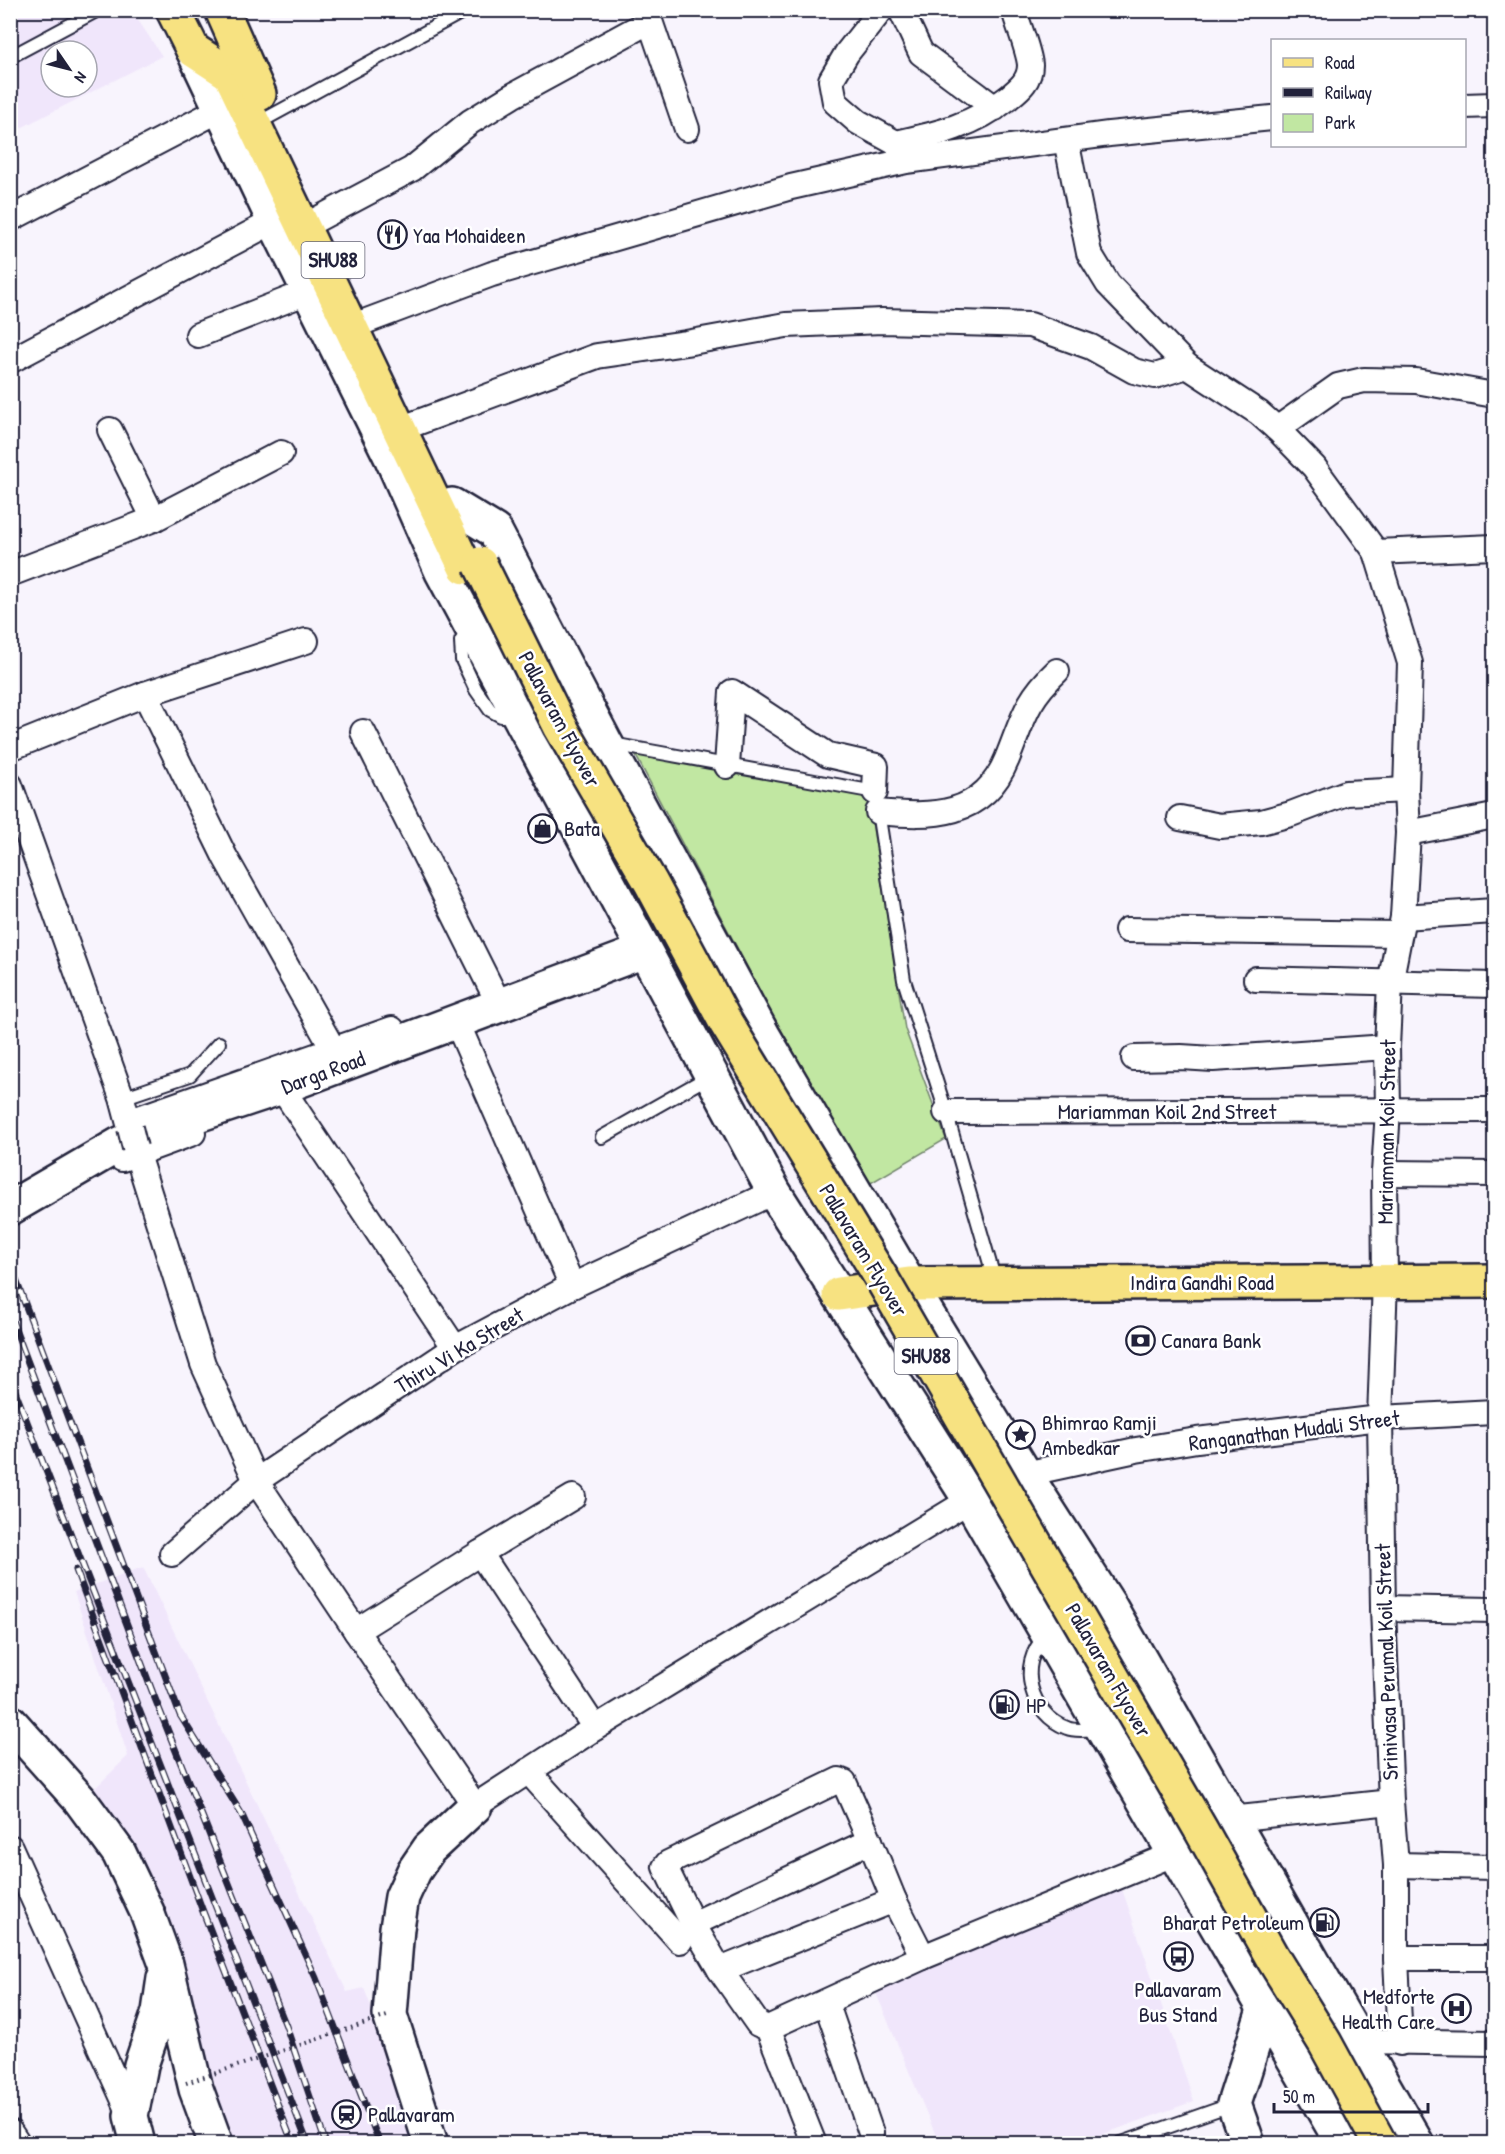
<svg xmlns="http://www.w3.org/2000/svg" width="1505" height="2154" font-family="'Patrick Hand',sans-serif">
  <rect width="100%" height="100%" fill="#f8f4fd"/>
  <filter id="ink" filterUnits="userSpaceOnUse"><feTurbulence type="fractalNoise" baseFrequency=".0167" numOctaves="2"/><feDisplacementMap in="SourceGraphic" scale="12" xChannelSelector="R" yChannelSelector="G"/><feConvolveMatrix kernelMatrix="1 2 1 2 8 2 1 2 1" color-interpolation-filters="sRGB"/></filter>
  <g filter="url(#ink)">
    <!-- built -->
    <g fill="#f0e6fb" fill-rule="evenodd">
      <path d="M11 11H132L162 56 11 133ZM51 51H87V87H51Z"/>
      <path d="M143 1567 347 1992 364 1988 422 2143H233L152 1882 89 1794 128 1756 74 1592Z"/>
      <path d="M1121 1886 1194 2101 1079 2143H939L874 1988Z"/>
    </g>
    <!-- green -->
    <path fill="#c1e7a2" stroke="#72846e" stroke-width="1.5" d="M635 754 868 797 905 1029 946 1139 869 1184 771 1012Z"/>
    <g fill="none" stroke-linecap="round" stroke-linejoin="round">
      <defs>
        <g id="lane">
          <path d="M10 57 98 10"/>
          <path d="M269 117 466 10"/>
          <path d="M469 631 461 641 462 660 476 690 490 710 501 716H514"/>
          <path d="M612 744 875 792 904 980 946 1112 995 1281"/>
          <path d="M122 1098 190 1075 219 1043"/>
          <path d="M602 1137 710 1076"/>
          <path d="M1045 1637C1016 1665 1031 1715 1067 1728 1076 1732 1090 1729 1099 1729"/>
          <path d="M1119 2144 1233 2104"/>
        </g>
        <g id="street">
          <path d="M881 10 847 53 831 80 835 102 858 122 896 143C938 134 974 125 1008 98 1019 89 1030 81 1030 65 1029 51 1018 25 1014 10"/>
          <path d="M901 10 921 53 995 108"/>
          <path d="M1464 106 1494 105"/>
          <path d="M1066 140 1089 253 1108 284 1187 366 1259 413 1277 429 1314 467 1376 552 1410 663 1406 790 1408 833 1403 917 1390 983 1387 1047 1388 1110 1384 1173 1385 1281 1380 1418 1383 1608 1391 1802 1396 1865V1958L1400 2043"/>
          <path d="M10 219 221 109"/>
          <path d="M314 221 412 169 470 122 512 96 650 21 687 129"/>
          <path d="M364 322 492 274 791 187 906 161 1109 134 1272 118"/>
          <path d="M198 335 310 291"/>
          <path d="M10 361 274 221"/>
          <path d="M408 426 597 356 686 343 786 325 882 321 1030 325 1091 347 1134 371 1155 376 1187 366"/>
          <path d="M1277 429 1338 386 1364 380 1416 381 1494 395"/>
          <path d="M154 519 281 453"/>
          <path d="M1376 552 1494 547"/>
          <path d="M10 574 154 519 110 430"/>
          <path d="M145 694 225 857 333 1049"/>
          <path d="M363 732 494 994"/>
          <path d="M10 748 145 694 306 641"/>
          <path d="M727 766 732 692 828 755 876 766 875 792"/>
          <path d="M10 785 122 1098 130 1128"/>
          <path d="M878 812C932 817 983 818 1007 759 1023 720 1025 701 1057 671"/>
          <path d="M1180 818 1220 826 1261 822 1291 814 1346 793 1406 790"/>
          <path d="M1408 833 1494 816"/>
          <path d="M1403 917 1494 911"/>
          <path d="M1127 930 1398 934"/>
          <path d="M1256 979 1494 985"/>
          <path d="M462 1034 572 1286"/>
          <path d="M1134 1058 1181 1057 1213 1059 1387 1047"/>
          <path d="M289 1099 455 1348"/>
          <path d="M946 1112 1494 1110"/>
          <path d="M136 1119 392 1029"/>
          <path d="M135 1148 203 1364 256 1481 356 1631 475 1806 595 1728 970 1500"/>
          <path d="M122 1159 193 1133"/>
          <path d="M1384 1173 1494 1174"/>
          <path d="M1025 1474 1136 1450 1197 1440 1380 1418 1494 1412"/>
          <path d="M480 1553 573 1497"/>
          <path d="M172 1554 256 1481 455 1348 572 1286 774 1192"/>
          <path d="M1383 1608 1494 1610"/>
          <path d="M356 1631 480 1553 595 1728"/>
          <path d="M528 1771 680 1941"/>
          <path d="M1230 1819 1391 1802"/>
          <path d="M870 1841 844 1782 839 1780 668 1863 665 1867 693 1924 720 1970 894 1900"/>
          <path d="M10 1847 131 2116"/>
          <path d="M1396 1865 1494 1867"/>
          <path d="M693 1924 870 1841 894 1900 923 1957"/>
          <path d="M1396 1958H1494"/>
          <path d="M720 1970 758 2024 768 2028 814 2144"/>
          <path d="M826 2002 871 2133"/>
          <path d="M768 2028 923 1957 1176 1853"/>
          <path d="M1359 2041 1494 2043"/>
          <path d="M10 2132 18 2144"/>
        </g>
        <g id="secondary">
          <path d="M193 50 274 221 392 459 442 572 774 1192 970 1500 1343 2144"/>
          <path d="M452 505 495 531 605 742 763 1035 909 1284 1025 1474 1109 1605 1417 2144"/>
          <path d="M10 1208 120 1144 146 1132 282 1087 644 951"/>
          <path d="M10 1722 80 1800 119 1853 147 1912 166 1964 196 2089 216 2144"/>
          <path d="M138 2144 131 2116 141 2065 159 2012 164 1978"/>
          <path d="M431 2144 390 2015 397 1928 402 1897 414 1871 429 1849 475 1806"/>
          <path d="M1248 2144 1234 2104 1265 2007 1276 2000"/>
        </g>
        <g id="primary">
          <path d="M173 10 193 50 230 74 465 567"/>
          <path d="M222 10 259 94"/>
          <path d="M839 1294 909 1284 1494 1281"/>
        </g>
      </defs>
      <!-- lane casing -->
      <use href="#lane" stroke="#22223b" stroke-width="16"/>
      <!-- street casing -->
      <use href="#street" stroke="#22223b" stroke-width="28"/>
      <!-- secondary casing -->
      <use href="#secondary" stroke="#22223b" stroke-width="38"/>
      <!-- primary casing -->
      <use href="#primary" stroke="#22223b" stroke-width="38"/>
      <!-- lane -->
      <use href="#lane" stroke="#fff" stroke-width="12"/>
      <!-- street -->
      <use href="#street" stroke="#fff" stroke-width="24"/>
      <!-- secondary -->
      <use href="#secondary" stroke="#fff" stroke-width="33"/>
      <!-- primary -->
      <use href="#primary" stroke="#f7e281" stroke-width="33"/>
      <defs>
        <g id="rail">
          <path d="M10 1264 180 1715 241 1813 316 1978 380 2144"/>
          <path d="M10 1315 154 1696 286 2026 326 2144"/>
          <path d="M10 1378 308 2144"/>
          <path d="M76 1570 202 1909 293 2144"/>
        </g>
      </defs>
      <!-- rail casing -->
      <use href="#rail" stroke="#22223b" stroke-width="7"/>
      <!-- rail -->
      <use href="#rail" stroke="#fff" stroke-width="4.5" stroke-dasharray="14" stroke-linecap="butt"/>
      <defs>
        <path id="street-bridge" d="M130 1128 135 1148"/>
        <path id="primary-bridge" d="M480 564 560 726 651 883 726 1023 882 1279 1201 1830 1272 1957 1325 2043 1380 2144"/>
      </defs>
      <!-- street-bridge casing -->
      <use href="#street-bridge" stroke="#22223b" stroke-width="28" stroke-linecap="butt"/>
      <!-- primary-bridge casing -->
      <use href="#primary-bridge" stroke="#22223b" stroke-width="38" stroke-linecap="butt"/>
      <!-- path-bridge -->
      <path stroke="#22223b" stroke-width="4" stroke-dasharray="1.5 4.5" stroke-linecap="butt" d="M186 2083 390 2015"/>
      <!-- street-bridge -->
      <use href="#street-bridge" stroke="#fff" stroke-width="24"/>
      <!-- primary-bridge -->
      <use href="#primary-bridge" stroke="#f7e281" stroke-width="33"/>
    </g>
  </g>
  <!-- icons -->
  <defs>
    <symbol id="restaurant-ring" viewBox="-11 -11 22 22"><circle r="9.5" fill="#fff" stroke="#22223b" stroke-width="1.5"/><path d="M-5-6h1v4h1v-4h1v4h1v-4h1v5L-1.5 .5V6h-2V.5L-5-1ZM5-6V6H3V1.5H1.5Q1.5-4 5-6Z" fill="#22223b"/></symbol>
    <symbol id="shop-ring" viewBox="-11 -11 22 22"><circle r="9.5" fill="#fff" stroke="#22223b" stroke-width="1.5"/><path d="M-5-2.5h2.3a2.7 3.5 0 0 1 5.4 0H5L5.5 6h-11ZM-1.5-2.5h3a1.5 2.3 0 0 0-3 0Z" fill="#22223b"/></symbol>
    <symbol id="bank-ring" viewBox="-11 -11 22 22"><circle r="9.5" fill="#fff" stroke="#22223b" stroke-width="1.5"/><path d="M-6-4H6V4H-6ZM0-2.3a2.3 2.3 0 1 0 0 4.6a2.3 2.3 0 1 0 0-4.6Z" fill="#22223b"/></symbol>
    <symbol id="sight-ring" viewBox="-11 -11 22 22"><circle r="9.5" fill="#fff" stroke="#22223b" stroke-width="1.5"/><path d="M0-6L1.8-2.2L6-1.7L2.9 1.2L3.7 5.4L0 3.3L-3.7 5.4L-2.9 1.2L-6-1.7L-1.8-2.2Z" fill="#22223b"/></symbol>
    <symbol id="fuel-ring" viewBox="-11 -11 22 22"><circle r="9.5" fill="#fff" stroke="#22223b" stroke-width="1.5"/><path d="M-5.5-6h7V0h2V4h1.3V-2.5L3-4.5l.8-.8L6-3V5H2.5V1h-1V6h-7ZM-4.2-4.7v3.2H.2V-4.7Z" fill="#22223b"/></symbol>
    <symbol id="bus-ring" viewBox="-11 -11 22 22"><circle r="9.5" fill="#fff" stroke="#22223b" stroke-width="1.5"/><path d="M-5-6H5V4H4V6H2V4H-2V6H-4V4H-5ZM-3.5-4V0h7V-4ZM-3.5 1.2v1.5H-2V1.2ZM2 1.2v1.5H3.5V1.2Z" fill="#22223b"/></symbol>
    <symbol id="hospital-ring" viewBox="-11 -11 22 22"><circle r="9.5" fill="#fff" stroke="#22223b" stroke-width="1.5"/><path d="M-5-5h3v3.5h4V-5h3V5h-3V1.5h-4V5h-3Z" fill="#22223b"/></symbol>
    <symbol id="station-ring" viewBox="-11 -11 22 22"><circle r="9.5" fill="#fff" stroke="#22223b" stroke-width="1.5"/><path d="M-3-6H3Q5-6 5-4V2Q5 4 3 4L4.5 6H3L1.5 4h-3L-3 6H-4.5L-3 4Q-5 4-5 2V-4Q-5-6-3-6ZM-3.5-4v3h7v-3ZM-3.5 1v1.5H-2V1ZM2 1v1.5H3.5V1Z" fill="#22223b"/></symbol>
  </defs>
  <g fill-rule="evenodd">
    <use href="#restaurant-ring" x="376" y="218" width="33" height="33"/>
    <use href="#shop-ring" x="526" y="812" width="33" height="33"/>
    <use href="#bank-ring" x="1124" y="1324" width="33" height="33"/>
    <use href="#sight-ring" x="1004" y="1418" width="33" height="33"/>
    <use href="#fuel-ring" x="988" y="1688" width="33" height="33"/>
    <use href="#fuel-ring" x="1308" y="1906" width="33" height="33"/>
    <use href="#bus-ring" x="1162" y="1940" width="33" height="33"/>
    <use href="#hospital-ring" x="1440" y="1992" width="33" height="33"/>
    <use href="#station-ring" x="330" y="2098" width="33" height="33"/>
  </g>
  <g text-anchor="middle" stroke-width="5" stroke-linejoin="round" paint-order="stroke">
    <!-- shield labels -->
    <g fill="#fff" stroke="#646476" stroke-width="1.5">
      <rect x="301.5" y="242" width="63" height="36" rx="4.5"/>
      <rect x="894.5" y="1338" width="63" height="36" rx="4.5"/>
    </g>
    <g font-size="21" font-weight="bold" fill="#22223b">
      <text x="333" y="267">SHU88</text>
      <text x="926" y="1363">SHU88</text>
    </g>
    <!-- poi labels -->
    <g font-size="22" fill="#22223b" stroke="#fff" text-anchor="start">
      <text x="413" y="243">Yaa Mohaideen</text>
      <text x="564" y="836">Bata</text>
      <text x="1161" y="1348">Canara Bank</text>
      <text x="1042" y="1430">Bhimrao Ramji<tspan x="1042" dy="25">Ambedkar</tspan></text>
      <text x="1026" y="1713">HP</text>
      <text x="1304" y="1930" text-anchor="end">Bharat Petroleum</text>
      <text x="1178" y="1997" text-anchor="middle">Pallavaram<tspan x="1178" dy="25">Bus Stand</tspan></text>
      <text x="1435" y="2004" text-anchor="end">Medforte<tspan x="1435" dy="25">Health Care</tspan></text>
      <text x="368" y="2122">Pallavaram</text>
    </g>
    <!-- street labels -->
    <g font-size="22" fill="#22223b" stroke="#fff">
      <text transform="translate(560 719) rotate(62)" y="8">Pallavaram Flyover</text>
      <text transform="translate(323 1072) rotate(-20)" y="8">Darga Road</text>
      <text x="1167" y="1119">Mariamman Koil 2nd Street</text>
      <text transform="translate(1386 1132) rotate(-89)" y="8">Mariamman Koil Street</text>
      <text transform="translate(864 1250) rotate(59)" y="8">Pallavaram Flyover</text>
      <text x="1202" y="1290">Indira Gandhi Road</text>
      <text transform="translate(459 1350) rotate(-31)" y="8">Thiru Vi Ka Street</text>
      <text transform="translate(1294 1430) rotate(-7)" y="8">Ranganathan Mudali Street</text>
      <text transform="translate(1386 1662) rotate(-92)" y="8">Srinivasa Perumal Koil Street</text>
      <text transform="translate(1109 1670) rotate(60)" y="8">Pallavaram Flyover</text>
    </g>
  </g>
  <!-- margin -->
  <rect width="1505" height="2154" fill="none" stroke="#fff" stroke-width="36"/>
  <rect x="18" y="18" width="1469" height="2118" fill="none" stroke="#22223b" stroke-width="2" filter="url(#ink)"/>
  <!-- legend -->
  <rect x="1271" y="39" width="195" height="108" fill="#ffffff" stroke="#a7a7b1" stroke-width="1.5"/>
  <rect x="1283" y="58" width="30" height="9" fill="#f7e281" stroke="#a7a7b1" stroke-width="1.5"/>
  <text x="1325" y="69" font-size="18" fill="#22223b">Road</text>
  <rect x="1283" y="88" width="30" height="9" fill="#22223b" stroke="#a7a7b1" stroke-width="1.5"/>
  <text x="1325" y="99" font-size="18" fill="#22223b">Railway</text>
  <rect x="1283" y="114" width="30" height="18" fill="#c1e7a2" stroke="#a7a7b1" stroke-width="1.5"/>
  <text x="1325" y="129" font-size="18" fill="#22223b">Park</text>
  <!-- north arrow -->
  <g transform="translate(69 69) rotate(125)"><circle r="28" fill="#ffffff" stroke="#a7a7b1" stroke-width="1.5"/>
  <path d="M0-4.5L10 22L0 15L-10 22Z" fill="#22223b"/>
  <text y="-9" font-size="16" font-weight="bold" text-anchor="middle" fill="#22223b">N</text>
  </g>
  <!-- scale -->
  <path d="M1274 2103v9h154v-9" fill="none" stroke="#22223b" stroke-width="3"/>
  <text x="1283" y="2103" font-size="18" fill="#22223b" stroke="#ffffff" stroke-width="4.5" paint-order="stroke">50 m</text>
</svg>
